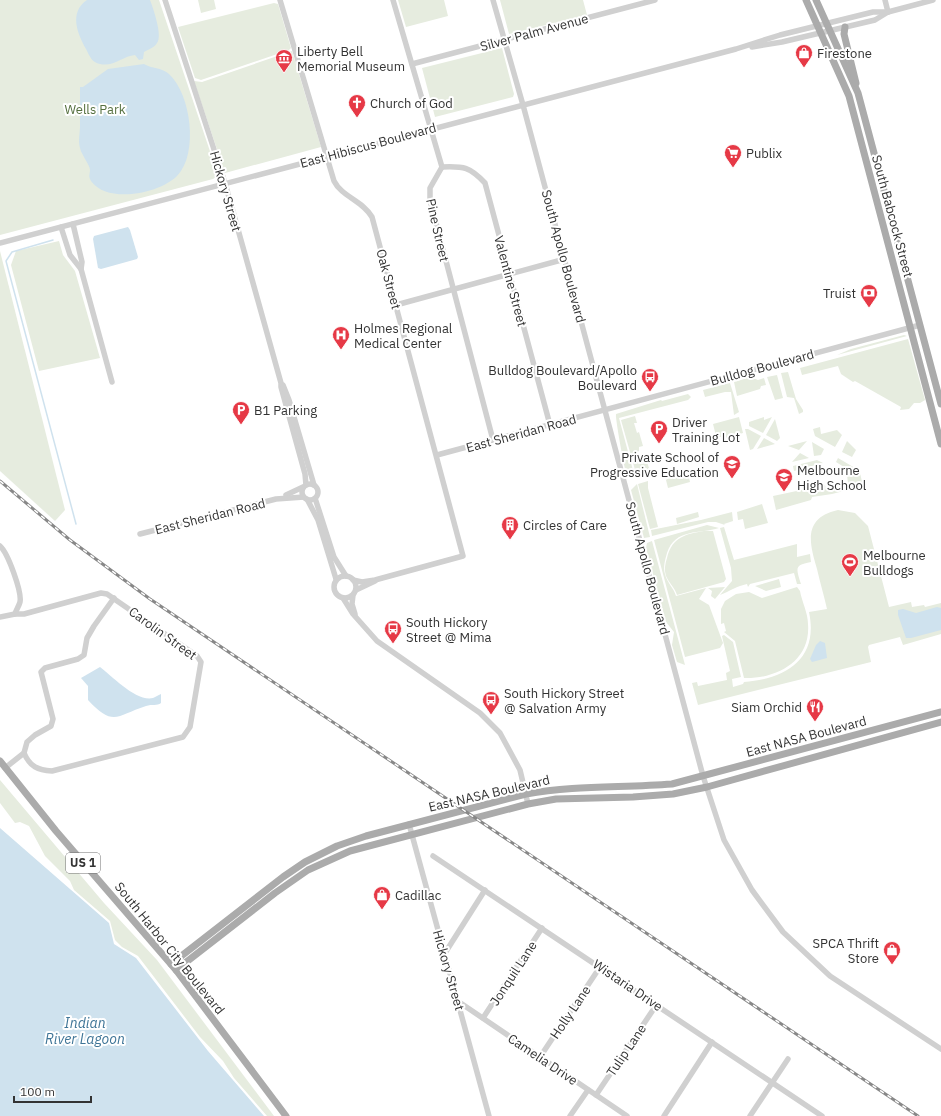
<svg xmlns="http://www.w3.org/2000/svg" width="941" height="1116" font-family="'IBM Plex Sans',sans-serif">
  <rect width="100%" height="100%" fill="#fff"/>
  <!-- green -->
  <g fill="#e6ecdf">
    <path d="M0 0H159L217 172V176L213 179 0 235Z"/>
    <path d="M198 0H214L216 9 201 13Z"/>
    <path d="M398 0H444L448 16 406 27Z"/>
    <path d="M500 0H583L587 15 509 34Z"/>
    <path d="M274 3 278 4 291 48 289 50 201 80 195 78 178 27Z"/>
    <path d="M502 48 514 94 513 97 435 117 422 68Z"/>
    <path d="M292 51 321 147 225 173 194 81 202 82Z"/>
    <path d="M59 241 63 255 75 271 100 358 39 371 11 265 16 251Z"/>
    <path d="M0 251 65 510 55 521 0 471Z"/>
    <path d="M904 335 907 336 837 355 851 349Z"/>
    <path d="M908 339 925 400 920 403H914L909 409 900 410 901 407 855 381 853 382 841 374 838 366 802 375 800 368Z"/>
    <path d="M788 372 796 399 803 410V412L799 414 794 398 787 397 781 373Z"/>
    <path d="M777 375 783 398 775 400 767 377Z"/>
    <path d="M751 377 758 380 764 378 766 385 761 386 760 389 737 396 734 382Z"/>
    <path d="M730 383 739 412 734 415 731 392H725L705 397 703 390Z"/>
    <path d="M688 394 691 397 688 400 619 418 635 478 627 476C625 472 615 418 616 414L661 400 662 401Z"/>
    <path d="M635 416 637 423H634L637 433 639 432 643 446 639 447V451L637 452 638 458 644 457 645 459 641 460 642 464 647 462 649 468 646 475 637 477 621 420Z"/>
    <path d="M739 417 743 433 725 438 716 436 713 424Z"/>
    <path d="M764 417V420L772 417 763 433 749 426V422Z"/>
    <path d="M775 419 780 438 777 441 766 435Z"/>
    <path d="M820 427 821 434 837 430 842 435 835 447 815 436 813 429Z"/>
    <path d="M745 429H748L761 436 753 449 750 450Z"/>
    <path d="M764 438 775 444 757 449Z"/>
    <path d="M807 441 799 450 788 446Z"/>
    <path d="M847 441 856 450 852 457 842 452Z"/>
    <path d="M812 442 824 449 821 455 814 456Z"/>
    <path d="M800 453 809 458 792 462Z"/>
    <path d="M838 458 855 468 845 470 844 467 836 462Z"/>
    <path d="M817 460 823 463 794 471 793 466Z"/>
    <path d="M858 472 860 473 863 486 832 494 812 497 811 500 776 510 773 496 825 485 826 489 848 483 847 475Z"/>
    <path d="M686 473H688L690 482 668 488 666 480 668 478Z"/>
    <path d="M648 481V488L658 527 650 529 638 484Z"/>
    <path d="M637 484 650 537 644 538 631 490Z"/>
    <path d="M762 504 768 523 745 529 743 519 738 520 737 512Z"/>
    <path d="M838 510 855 513 868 526 889 607 911 602 912 607 924 605 925 607 941 603V634L903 645 900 637 869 645 868 647 871 662 698 705 692 683 697 682 698 686 727 680 726 673 730 671 722 636 724 635 733 642 741 677 732 679 733 687 743 684 744 682C786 679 819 659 809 612L827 609C824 596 820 582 817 569 809 542 803 518 838 510Z"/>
    <path d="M698 512 699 517 677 524 676 518Z"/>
    <path d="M732 512 733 521 724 524 725 525 716 522H708L652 536 651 530 701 520Z"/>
    <path d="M707 525 719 528C700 534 675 528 667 553 665 560 663 567 665 574 667 583 674 588 676 596L706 588 699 599 709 605 723 643 720 648 685 657 654 540Z"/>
    <path d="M724 527 734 560 797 544V557L810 554 811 562C794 565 796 568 801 584H797L794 573 750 584 748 587 747 584C737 586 730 591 720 595L732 581 731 568 720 528Z"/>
    <path d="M704 531H713L726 579 724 582 677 595C675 588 669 583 666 576 664 570 665 564 667 558 672 537 686 534 704 531Z"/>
    <path d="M652 541 685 665 677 662 672 645 674 632 666 622 646 548 647 543Z"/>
    <path d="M779 579 781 587 766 591 755 586Z"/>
    <path d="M725 587 715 599 711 596 712 591 708 588Z"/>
    <path d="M797 587 800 591C802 602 808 613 808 624 811 661 777 679 744 678L735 641 724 632 726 631 724 623 721 624V609L725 601 736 594 749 592 762 598Z"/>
    <path d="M0 780 104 903 157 960 274 1116H267L234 1078 223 1061 200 1037 138 956 122 947 115 940 110 921 74 890 70 881 45 856 29 826 20 822 15 823 0 803Z"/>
  </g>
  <!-- water -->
  <g fill="#cfe2ee">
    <path d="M87 0H150C153 8 163 36 157 43 154 48 149 49 144 52L143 59 139 60 135 55C123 56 114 67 100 64 92 63 89 55 86 49 77 33 69 12 87 0Z"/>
    <path d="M144 64C152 69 161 67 169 74 191 94 199 154 177 176 159 194 107 204 91 181 88 176 90 174 90 170 90 165 81 154 80 148 78 141 80 133 80 126 80 113 80 100 80 87H83L108 69Z"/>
    <path d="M128 227 130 230 138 257 137 259 101 269 98 268 93 239 94 236Z"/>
    <path d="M937 607 941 608V630L911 638H906L898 615V610L903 609 916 613Z"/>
    <path d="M820 641 825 643 827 658 812 662 810 659 816 645Z"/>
    <path d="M100 667C112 676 136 702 153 698 156 697 158 695 161 694V703C157 706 152 704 146 706 117 715 114 728 88 700V686L81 678Z"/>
    <path d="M0 828 109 923 114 944 136 958 208 1051 264 1116H0Z"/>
  </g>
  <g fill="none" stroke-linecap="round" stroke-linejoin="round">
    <!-- stream -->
    <path stroke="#cfe2ee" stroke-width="1.5" d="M53 240 12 252 6 261 76 524"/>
    <!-- minor -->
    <g stroke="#d0d0d0" stroke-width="5.5">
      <path d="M165 0 225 183 281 383V387L305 474 306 485"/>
      <path d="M280 0 334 181C342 197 362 200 372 217L463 556 375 580 362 582 353 580"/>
      <path d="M393 0 442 167"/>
      <path d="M493 0 523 105 703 776 724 840 752 890 783 932 830 976 941 1049"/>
      <path d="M885 0 888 12"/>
      <path d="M752 47 782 42 875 20 888 12 933 0"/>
      <path d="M412 64 655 0"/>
      <path d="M442 167C464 166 470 167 485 183L550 425"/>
      <path d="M442 167 430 188V200L493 440"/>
      <path d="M73 224 82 262 81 269 112 382"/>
      <path d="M61 227 70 255 81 269"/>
      <path d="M0 243 736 49 780 35 873 12H888"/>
      <path d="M396 305 565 259"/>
      <path d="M283 385 289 400 314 485"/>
      <path d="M437 455 920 325"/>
      <circle cx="310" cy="492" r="8"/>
      <path d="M286 495 303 487"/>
      <path d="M315 498 334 557 346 576"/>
      <path d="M307 499 318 520 336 579"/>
      <path d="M140 534 276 499 304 497"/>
      <path d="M0 546C8 553 22 592 20 602 19 606 16 610 15 614"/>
      <circle cx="345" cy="587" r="11"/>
      <path d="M356 590 375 581"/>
      <path d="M353 595 352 604 355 614"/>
      <path d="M343 598 353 614 377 641 480 713 500 733 520 770 528 804"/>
      <path d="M0 617 15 614H24L101 593 107 594 197 656 201 662 190 727 183 737 52 771C38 770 30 767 24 753"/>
      <path d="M5 768 24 753 27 742 35 735 51 726 53 719 41 672 45 668 78 659 84 655 87 638 94 626 114 598"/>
      <path d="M409 824 489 1116"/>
      <path d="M433 856 822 1116"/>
      <path d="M445 953 485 890"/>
      <path d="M459 1002 627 1116"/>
      <path d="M483 1018 542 928"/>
      <path d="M540 1057 600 967"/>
      <path d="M596 1095 657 1004"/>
      <path d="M570 1116 588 1090"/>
      <path d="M664 1116 712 1042"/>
      <path d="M750 1116 788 1059"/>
    </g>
    <!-- major -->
    <g stroke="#ababab" stroke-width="7">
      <path d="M806 0 849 96 941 444"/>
      <path d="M816 0 858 93 941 404"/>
      <path d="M845 27 844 34 856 83"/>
      <path d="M0 761 56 831 176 970 286 1116"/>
      <path d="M171 964 283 877 305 862 337 846 366 836 526 794C575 785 622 788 672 784L941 712"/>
      <path d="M176 970 275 893 308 870 350 851 528 804 556 799 633 797 673 794 707 787 941 722"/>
    </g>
    <defs>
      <path id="rail" d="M0 481 70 540 150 599 918 1116"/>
    </defs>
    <!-- rail casing -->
    <use href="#rail" stroke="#888" stroke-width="3"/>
    <!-- rail -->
    <use href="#rail" stroke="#fff" stroke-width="1.5" stroke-dasharray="4.5" stroke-linecap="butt"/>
  </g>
  <!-- icons -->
  <defs>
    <symbol id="shop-pin" viewBox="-11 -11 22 30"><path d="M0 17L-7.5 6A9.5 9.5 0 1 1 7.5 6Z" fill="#e63946" stroke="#fff"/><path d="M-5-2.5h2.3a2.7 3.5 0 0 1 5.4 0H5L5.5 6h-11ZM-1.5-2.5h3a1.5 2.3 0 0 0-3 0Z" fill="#fff"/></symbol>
    <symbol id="museum-pin" viewBox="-11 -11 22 30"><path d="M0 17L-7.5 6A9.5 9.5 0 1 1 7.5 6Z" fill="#e63946" stroke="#fff"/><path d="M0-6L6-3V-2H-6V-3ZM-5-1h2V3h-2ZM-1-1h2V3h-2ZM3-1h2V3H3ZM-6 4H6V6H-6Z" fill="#fff"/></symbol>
    <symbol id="church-pin" viewBox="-11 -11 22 30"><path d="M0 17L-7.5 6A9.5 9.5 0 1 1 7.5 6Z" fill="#e63946" stroke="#fff"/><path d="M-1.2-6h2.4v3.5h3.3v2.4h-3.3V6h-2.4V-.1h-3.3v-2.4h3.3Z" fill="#fff"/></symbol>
    <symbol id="supermarket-pin" viewBox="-11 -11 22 30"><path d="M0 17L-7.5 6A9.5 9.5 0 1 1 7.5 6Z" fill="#e63946" stroke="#fff"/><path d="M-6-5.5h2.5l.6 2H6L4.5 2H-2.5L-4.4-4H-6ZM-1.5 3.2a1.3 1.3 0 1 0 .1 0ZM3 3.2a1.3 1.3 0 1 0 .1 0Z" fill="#fff"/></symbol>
    <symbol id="bank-pin" viewBox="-11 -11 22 30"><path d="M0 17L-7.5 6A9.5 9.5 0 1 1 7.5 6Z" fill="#e63946" stroke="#fff"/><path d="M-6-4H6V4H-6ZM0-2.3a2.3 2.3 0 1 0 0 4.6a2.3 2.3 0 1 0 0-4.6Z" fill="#fff"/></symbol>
    <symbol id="hospital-pin" viewBox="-11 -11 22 30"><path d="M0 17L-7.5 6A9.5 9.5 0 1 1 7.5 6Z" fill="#e63946" stroke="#fff"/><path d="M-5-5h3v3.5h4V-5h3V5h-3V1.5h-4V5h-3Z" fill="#fff"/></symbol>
    <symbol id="bus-pin" viewBox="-11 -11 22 30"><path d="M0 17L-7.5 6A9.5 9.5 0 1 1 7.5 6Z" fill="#e63946" stroke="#fff"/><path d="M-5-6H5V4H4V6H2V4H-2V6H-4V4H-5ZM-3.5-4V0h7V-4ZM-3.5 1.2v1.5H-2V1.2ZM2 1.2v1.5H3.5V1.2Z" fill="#fff"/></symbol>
    <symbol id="parking-pin" viewBox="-11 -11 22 30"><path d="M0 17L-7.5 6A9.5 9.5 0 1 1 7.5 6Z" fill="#e63946" stroke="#fff"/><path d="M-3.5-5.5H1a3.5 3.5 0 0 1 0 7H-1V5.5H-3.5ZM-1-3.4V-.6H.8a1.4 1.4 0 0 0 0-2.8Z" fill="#fff"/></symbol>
    <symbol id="school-pin" viewBox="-11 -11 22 30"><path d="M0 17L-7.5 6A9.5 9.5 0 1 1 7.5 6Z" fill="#e63946" stroke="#fff"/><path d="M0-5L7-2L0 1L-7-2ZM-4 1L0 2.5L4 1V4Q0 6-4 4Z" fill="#fff"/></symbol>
    <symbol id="building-pin" viewBox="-11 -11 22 30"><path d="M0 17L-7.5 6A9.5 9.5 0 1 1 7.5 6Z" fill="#e63946" stroke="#fff"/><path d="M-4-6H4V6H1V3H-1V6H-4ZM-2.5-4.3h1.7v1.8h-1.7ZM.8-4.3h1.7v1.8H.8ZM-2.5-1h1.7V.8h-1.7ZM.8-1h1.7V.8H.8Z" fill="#fff"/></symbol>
    <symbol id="stadium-pin" viewBox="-11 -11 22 30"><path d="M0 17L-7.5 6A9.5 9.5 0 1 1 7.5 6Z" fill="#e63946" stroke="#fff"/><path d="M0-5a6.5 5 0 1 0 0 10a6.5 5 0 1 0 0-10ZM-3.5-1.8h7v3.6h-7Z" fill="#fff"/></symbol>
    <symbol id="restaurant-pin" viewBox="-11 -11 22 30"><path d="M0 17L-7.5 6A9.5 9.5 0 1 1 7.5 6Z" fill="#e63946" stroke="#fff"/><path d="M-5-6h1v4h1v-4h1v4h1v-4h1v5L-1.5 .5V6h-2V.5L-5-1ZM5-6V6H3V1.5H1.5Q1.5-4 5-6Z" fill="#fff"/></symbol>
  </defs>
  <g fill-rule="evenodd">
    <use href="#shop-pin" x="794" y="43" width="20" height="27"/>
    <use href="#museum-pin" x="274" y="48" width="20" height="27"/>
    <use href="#church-pin" x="347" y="93" width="20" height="27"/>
    <use href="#supermarket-pin" x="723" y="143" width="20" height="27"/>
    <use href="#bank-pin" x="859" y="283" width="20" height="27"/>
    <use href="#hospital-pin" x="331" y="325" width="20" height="27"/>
    <use href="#bus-pin" x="640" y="367" width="20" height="27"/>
    <use href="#parking-pin" x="231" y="400" width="20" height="27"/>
    <use href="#parking-pin" x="649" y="419" width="20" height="27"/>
    <use href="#school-pin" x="722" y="454" width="20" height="27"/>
    <use href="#school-pin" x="774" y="467" width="20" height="27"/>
    <use href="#building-pin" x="500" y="515" width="20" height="27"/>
    <use href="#stadium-pin" x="840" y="552" width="20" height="27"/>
    <use href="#bus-pin" x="383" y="619" width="20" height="27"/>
    <use href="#bus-pin" x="481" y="690" width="20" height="27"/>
    <use href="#restaurant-pin" x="805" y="697" width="20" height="27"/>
    <use href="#shop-pin" x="372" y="885" width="20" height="27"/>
    <use href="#shop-pin" x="882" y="940" width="20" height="27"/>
  </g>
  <g text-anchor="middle" stroke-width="4" stroke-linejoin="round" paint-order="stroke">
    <!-- shield labels -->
    <rect fill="#fff" stroke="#707070" stroke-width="1" x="66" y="853" width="34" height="20" rx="3"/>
    <g font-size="12" font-weight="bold" fill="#333">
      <text x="83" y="867">US 1</text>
    </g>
    <!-- street labels -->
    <g font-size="13" fill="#333" stroke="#fff">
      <text transform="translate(534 32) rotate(-15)" y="5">Silver Palm Avenue</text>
      <text transform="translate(368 145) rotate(-15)" y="5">East Hibiscus Boulevard</text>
      <text transform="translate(226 191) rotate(74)" y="5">Hickory Street</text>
      <text transform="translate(893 216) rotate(75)" y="5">South Babcock Street</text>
      <text transform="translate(438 230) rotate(77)" y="5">Pine Street</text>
      <text transform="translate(564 256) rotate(75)" y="5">South Apollo Boulevard</text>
      <text transform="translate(389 279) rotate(75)" y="5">Oak Street</text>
      <text transform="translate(511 281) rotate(75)" y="5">Valentine Street</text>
      <text transform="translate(762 367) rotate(-15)" y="5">Bulldog Boulevard</text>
      <text transform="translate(521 433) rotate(-15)" y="5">East Sheridan Road</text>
      <text transform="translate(210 516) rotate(-14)" y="5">East Sheridan Road</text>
      <text transform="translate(648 568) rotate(75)" y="5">South Apollo Boulevard</text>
      <text transform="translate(163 633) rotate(36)" y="5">Carolin Street</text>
      <text transform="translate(806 736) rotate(-15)" y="5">East NASA Boulevard</text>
      <text transform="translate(489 793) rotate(-13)" y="5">East NASA Boulevard</text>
      <text transform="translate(170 948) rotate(51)" y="5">South Harbor City Boulevard</text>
      <text transform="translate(449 970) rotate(74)" y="5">Hickory Street</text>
      <text transform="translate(513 973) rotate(-57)" y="5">Jonquil Lane</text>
      <text transform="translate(628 985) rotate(34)" y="5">Wistaria Drive</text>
      <text transform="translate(570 1012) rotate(-56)" y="5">Holly Lane</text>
      <text transform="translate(626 1050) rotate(-56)" y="5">Tulip Lane</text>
      <text transform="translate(543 1059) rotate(34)" y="5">Camelia Drive</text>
    </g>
    <!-- poi labels -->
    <g font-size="13" fill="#333" stroke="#fff" text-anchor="start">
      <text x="297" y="56">Liberty Bell<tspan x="297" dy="15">Memorial Museum</tspan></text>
      <text x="817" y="58">Firestone</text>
      <text x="370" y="108">Church of God</text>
      <text x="746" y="158">Publix</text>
      <text x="856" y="298" text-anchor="end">Truist</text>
      <text x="354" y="333">Holmes Regional<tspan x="354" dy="15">Medical Center</tspan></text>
      <text x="637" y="375" text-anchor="end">Bulldog Boulevard/Apollo<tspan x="637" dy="15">Boulevard</tspan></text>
      <text x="254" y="415">B1 Parking</text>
      <text x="672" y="427">Driver<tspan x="672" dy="15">Training Lot</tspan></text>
      <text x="719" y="462" text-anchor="end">Private School of<tspan x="719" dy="15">Progressive Education</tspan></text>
      <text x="797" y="475">Melbourne<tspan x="797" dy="15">High School</tspan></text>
      <text x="523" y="530">Circles of Care</text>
      <text x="863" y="560">Melbourne<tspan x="863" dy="15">Bulldogs</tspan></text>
      <text x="406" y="627">South Hickory<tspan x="406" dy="15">Street @ Mima</tspan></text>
      <text x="504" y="698">South Hickory Street<tspan x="504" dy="15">@ Salvation Army</tspan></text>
      <text x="802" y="712" text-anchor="end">Siam Orchid</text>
      <text x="395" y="900">Cadillac</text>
      <text x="879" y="948" text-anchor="end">SPCA Thrift<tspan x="879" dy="15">Store</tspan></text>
    </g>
    <!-- park labels -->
    <g font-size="13" fill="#56703f" stroke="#fff">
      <text x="95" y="114">Wells Park</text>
    </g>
    <!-- water labels -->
    <g font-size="14" font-style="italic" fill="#3f7597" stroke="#fff">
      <text x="85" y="1028">Indian<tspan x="85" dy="16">River Lagoon</tspan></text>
    </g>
  </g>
  <!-- scale -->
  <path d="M14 1096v6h77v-6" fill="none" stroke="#333333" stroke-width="2"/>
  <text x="20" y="1096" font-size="12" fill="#333333" stroke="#ffffff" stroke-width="3" paint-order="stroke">100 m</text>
</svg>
